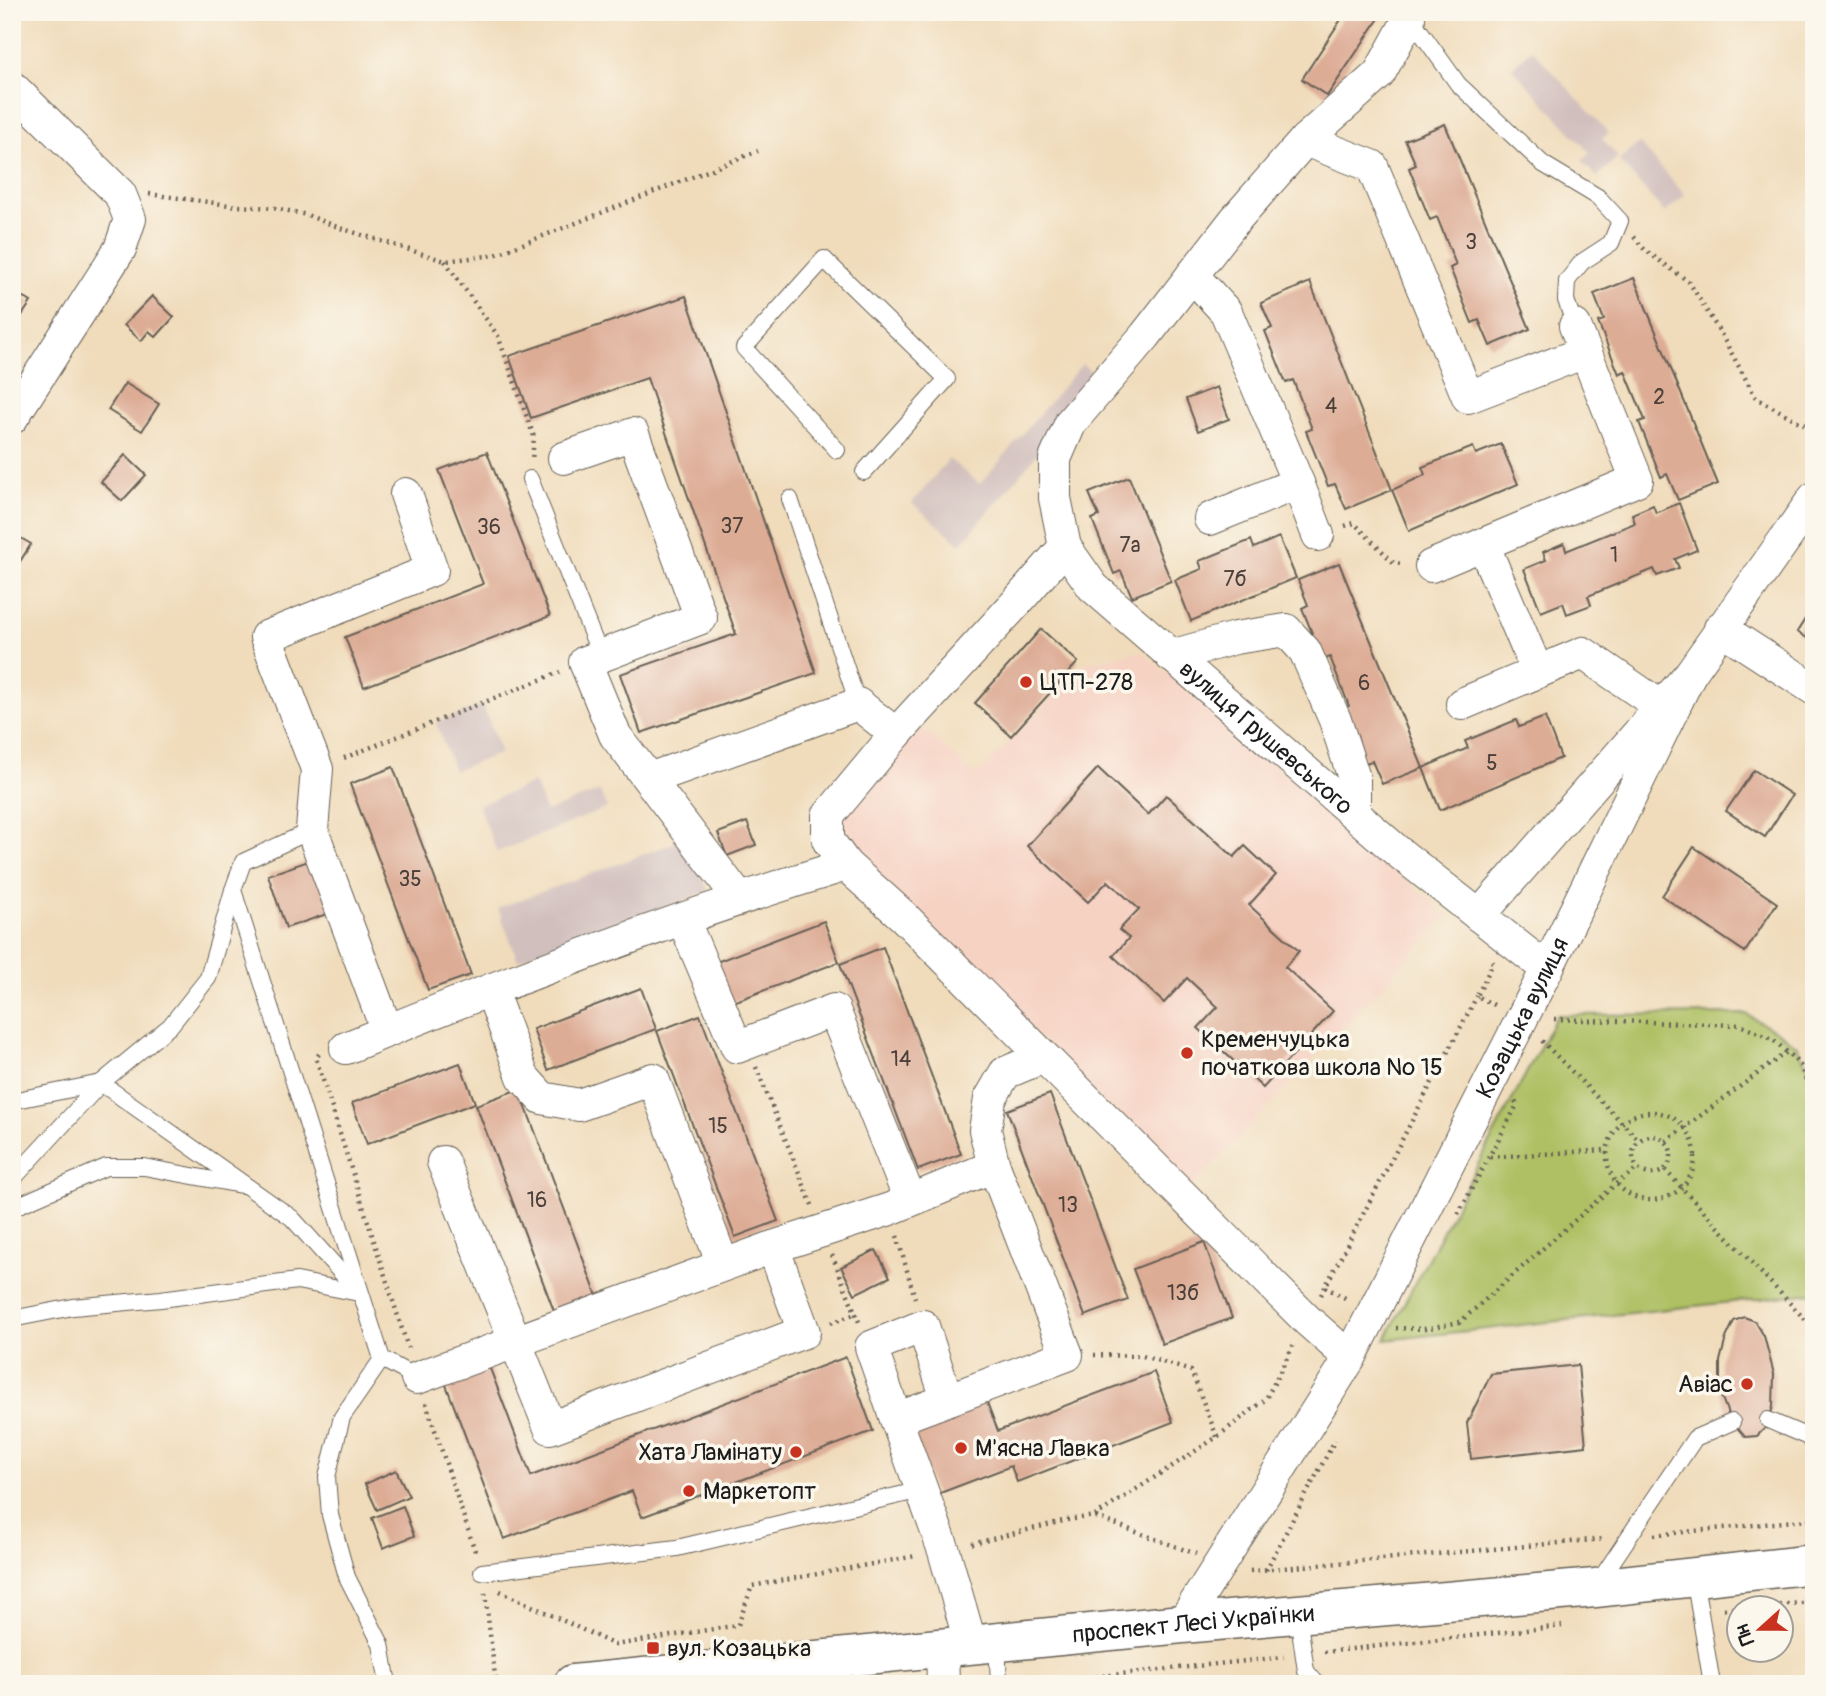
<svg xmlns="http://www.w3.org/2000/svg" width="1826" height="1696" font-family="Pangolin,sans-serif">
  <rect width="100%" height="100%" fill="#fbf7ec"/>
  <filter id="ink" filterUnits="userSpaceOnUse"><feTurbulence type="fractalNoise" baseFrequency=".0143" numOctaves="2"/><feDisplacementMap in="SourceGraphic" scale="14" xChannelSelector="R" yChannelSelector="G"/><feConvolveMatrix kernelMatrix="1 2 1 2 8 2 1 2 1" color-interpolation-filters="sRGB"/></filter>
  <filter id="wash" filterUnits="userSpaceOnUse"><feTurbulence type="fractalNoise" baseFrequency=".00686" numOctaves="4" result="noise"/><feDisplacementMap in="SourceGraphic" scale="28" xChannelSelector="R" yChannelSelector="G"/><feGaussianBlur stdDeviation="1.57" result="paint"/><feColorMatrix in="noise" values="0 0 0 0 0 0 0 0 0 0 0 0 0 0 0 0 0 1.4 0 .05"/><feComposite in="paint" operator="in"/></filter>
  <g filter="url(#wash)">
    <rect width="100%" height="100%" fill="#f0dcbb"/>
    <!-- built -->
    <path fill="#f6d2c3" d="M1141 651 1448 916 1191 1189 852 851 839 803 911 729 927 731 976 776 1086 663Z"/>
    <!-- industrial -->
    <g fill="#d1bfbd">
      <path d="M1532 49 1609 133 1602 139 1618 157 1597 177 1582 161 1590 153 1512 68Z"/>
      <path d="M1639 143 1685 195 1665 213 1619 161Z"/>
      <path d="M1082 364 1101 379 961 544 912 503 949 459 980 484Z"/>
      <path d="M483 705 501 753 454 771 436 723Z"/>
      <path d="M534 783 546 812 600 791 607 808 497 852 478 805Z"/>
      <path d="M688 838 708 891 518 961 498 908Z"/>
    </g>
    <!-- green -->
    <path fill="#aec064" stroke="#656e40" stroke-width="2" d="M1746 1014 1778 1032 1796 1045 1814 1077V1293L1385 1340 1557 1015Z"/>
    <g id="blocks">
      <!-- building -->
      <g fill="#ddac95">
        <path d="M1346 12 1382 14 1327 96 1302 79Z"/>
        <path d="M1445 124 1530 329 1490 346 1479 320 1472 323 1450 268 1456 265 1437 217 1430 220 1409 168 1416 165 1405 140Z"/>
        <path d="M1634 278 1718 484 1678 500 1667 474 1661 477 1639 422 1645 420 1625 371 1619 374 1598 322 1604 320 1594 294Z"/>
        <path d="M1310 282 1392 490 1346 509 1335 484 1328 486 1306 431 1312 429 1293 380 1286 383 1265 331 1272 328 1261 303Z"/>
        <path d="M12 290 31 302 14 327 12 326Z"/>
        <path d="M152 296 174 317 156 337 149 331 141 341 124 325Z"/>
        <path d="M686 296 816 673 641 733 620 674 736 634 647 378 531 418 509 356Z"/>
        <path d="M125 383 159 404 142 431 108 410Z"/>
        <path d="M1217 387 1229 419 1198 431 1186 399Z"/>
        <path d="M1501 444 1518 484 1409 531 1392 490 1425 475 1422 467 1473 447 1476 454Z"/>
        <path d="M487 452 550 616 364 687 345 637 483 584 439 470Z"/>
        <path d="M125 455 146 475 122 501 101 482Z"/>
        <path d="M1129 477 1171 581 1132 597 1121 571 1114 574 1092 519 1099 516 1089 493Z"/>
        <path d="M1679 503 1697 550 1675 559 1679 568 1657 576 1654 569 1588 596 1591 605 1567 614 1563 603 1541 612 1524 569 1546 560 1543 552 1564 543 1566 551 1635 523 1632 514 1653 505 1656 513Z"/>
        <path d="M12 533 31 544 12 574Z"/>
        <path d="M1279 537 1296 578 1191 621 1175 580 1202 569 1199 561 1251 540 1254 548Z"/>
        <path d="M1339 563 1423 768 1382 784 1372 761 1365 763 1343 708 1349 706 1330 657 1323 660 1302 608 1308 605 1298 580Z"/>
        <path d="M1814 605V642L1797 632Z"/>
        <path d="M1041 629 1078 662 1011 736 975 703Z"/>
        <path d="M1545 717 1561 758 1440 810 1423 768 1468 748 1465 741 1516 720 1519 727Z"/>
        <path d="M393 767 471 975 428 990 350 784Z"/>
        <path d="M1098 768 1148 815 1166 795 1234 857 1245 846 1276 875 1249 905 1299 951 1285 967 1333 1011 1263 1088 1198 1028 1218 1007 1187 978 1164 1003 1113 956 1129 938 1119 930 1139 909 1108 881 1088 902 1027 846Z"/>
        <path d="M1754 770 1792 795 1765 837 1726 811Z"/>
        <path d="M747 822 756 845 727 856 718 833Z"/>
        <path d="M1694 847 1777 903 1745 952 1662 896Z"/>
        <path d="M317 858 336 911 286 928 268 875Z"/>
        <path d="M824 921 839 962 731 1003 716 962Z"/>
        <path d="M883 947 961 1154 918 1170 840 964Z"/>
        <path d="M641 988 656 1029 548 1070 533 1029Z"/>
        <path d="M700 1015 778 1221 735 1237 657 1031Z"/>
        <path d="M460 1063 475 1103 367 1144 352 1103Z"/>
        <path d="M519 1089 597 1296 554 1311 476 1105Z"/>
        <path d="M1050 1094 1128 1300 1085 1316 1007 1110Z"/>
        <path d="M1204 1242 1232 1318 1162 1344 1133 1269Z"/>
        <path d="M876 1250 890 1277 855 1294 841 1267Z"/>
        <path d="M1744 1317 1755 1321 1764 1336 1774 1374 1773 1407 1766 1427 1757 1436 1745 1437 1730 1419 1720 1393V1361L1726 1338 1734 1321Z"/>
        <path d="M846 1357 873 1431 642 1517 632 1491 504 1539 442 1374 486 1358 531 1476Z"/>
        <path d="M1578 1365 1586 1446 1471 1459 1467 1423 1491 1374Z"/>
        <path d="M1154 1372 1173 1422 1017 1482 1011 1466 935 1495 910 1429 986 1400 998 1431Z"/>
        <path d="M396 1470 409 1496 377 1510 365 1484Z"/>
        <path d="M403 1506 414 1536 383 1548 372 1518Z"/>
      </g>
    </g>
  </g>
  <g filter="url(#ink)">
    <use href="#blocks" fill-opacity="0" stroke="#665f54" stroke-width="2"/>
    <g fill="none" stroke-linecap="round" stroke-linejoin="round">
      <defs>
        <g id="service">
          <path d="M1410 17 1458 84 1543 164 1598 197 1620 221 1611 243 1582 262 1567 281 1566 300 1575 326"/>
          <path d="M837 450 744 348 824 259 947 379 864 472"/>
          <path d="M530 479 601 657"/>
          <path d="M790 499 858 704"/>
          <path d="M312 830 243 862 233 890 382 1359 417 1378"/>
          <path d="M12 1101 101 1083 292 1218 354 1287"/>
          <path d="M12 1180 101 1083 170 1026 208 978 233 890"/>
          <path d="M12 1208 106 1167H144L241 1185"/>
          <path d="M12 1319 73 1307 161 1299 297 1281 359 1293"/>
          <path d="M382 1359 342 1417 327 1477 330 1515 347 1577 381 1644 388 1684"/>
          <path d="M1768 1420 1808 1437 1814 1446"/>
          <path d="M482 1572 677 1548 921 1490"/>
          <path d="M1694 1577 1712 1684"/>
          <path d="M1598 1583 1695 1438 1732 1422"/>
          <path d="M1298 1615 1306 1671 1317 1684"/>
          <path d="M997 1642 999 1684"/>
        </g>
        <g id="minor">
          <path id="s1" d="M1408 12 1409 19 1379 74 1305 140 1235 220 1145 336 1071 422 1055 459V498L1065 547 1093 587 1397 851 1547 969"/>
          <path d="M12 87 120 194 130 219 120 249 12 418"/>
          <path d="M1305 140 1372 166 1468 397 1585 352"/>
          <path d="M1192 275 1226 312 1298 483 1210 519"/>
          <path d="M564 458 633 434 701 618 585 662 615 735 739 898"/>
          <path d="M1298 483 1318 535"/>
          <path d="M1483 544 1537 671"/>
          <path d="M1065 547 1017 602 896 734 828 816V840L846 865 903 916 1307 1320 1350 1358"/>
          <path d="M1431 566 1637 480 1575 326"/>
          <path d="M1720 628 1814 689"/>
          <path d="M1171 656 1235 638 1286 630 1305 651 1335 720 1354 778V813"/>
          <path d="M1462 704 1583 653 1660 706"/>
          <path d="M649 779 858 704 896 734"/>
          <path d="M1479 916 1690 674 1814 498"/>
          <path d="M683 919 737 1047 834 1010 910 1200"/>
          <path d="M491 990 523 1077 542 1098 579 1105 653 1079 723 1265"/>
          <path d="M387 1031 312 830 317 769 266 637 432 570 406 494"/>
          <path d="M346 1048C510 980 677 917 846 865"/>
          <path d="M443 1162 550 1428 804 1332 773 1247"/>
          <path d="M417 1378 773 1247 890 1209 994 1166"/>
          <path d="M896 1419 871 1347 923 1326 947 1399"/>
          <path id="s2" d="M1182 1624 1350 1358 1547 969 1690 674"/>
          <path d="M971 1645 944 1551 896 1419 1067 1355 994 1166 985 1130 990 1099 1005 1073 1043 1057"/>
          <path d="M942 1648 943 1684"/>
        </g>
        <g id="tertiary">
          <path id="s3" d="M573 1684 1182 1624 1595 1588 1814 1564"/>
        </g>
      </defs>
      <!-- service casing -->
      <use href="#service" stroke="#665f54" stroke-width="18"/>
      <!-- minor casing -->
      <use href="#minor" stroke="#665f54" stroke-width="34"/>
      <!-- tertiary casing -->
      <use href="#tertiary" stroke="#665f54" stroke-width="41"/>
      <!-- path -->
      <g stroke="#665f54" stroke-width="4.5" stroke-dasharray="2 5" stroke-linecap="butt">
        <path d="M149 194 237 206 275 208 307 215 340 228 445 261 495 255 758 151"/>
        <path d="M1634 237 1645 250 1689 282 1721 334 1756 398 1814 430"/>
        <path d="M445 261 498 336 534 437 532 460"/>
        <path d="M1345 526 1354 523 1394 563 1403 564"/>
        <path d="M344 758 560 672"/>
        <path d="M1492 961 1493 963 1477 996 1496 1006"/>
        <path d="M1554 1019 1740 1025 1772 1039 1787 1052 1800 1065 1814 1100"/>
        <path d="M1542 1041 1639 1140"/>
        <path d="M319 1054 316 1058 408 1348"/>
        <path d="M756 1067 812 1205"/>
        <circle cx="1651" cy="1156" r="44"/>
        <circle cx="1652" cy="1155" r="19"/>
        <path d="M1666 1141 1787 1052"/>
        <path d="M1490 1157 1607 1150"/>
        <path d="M1665 1170 1814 1329"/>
        <path d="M1458 1214 1517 1105 1514 1098"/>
        <path d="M897 1236 915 1298"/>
        <path d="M832 1255 859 1322"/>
        <path d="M1325 1287 1349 1300"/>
        <path d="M1321 1295 1477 996"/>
        <path d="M831 1323 856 1314"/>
        <path d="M1396 1328 1424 1329 1460 1322 1617 1183 1638 1168"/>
        <path d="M1094 1355 1143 1356 1191 1371 1217 1437"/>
        <path d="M426 1403 476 1554"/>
        <path d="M1096 1517 1196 1554"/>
        <path d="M1654 1535 1814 1519"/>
        <path d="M972 1544 1067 1520 1095 1516 1217 1437 1266 1399 1293 1346"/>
        <path d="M1266 1570 1335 1440"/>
        <path d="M1250 1571 1604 1539"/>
        <path d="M500 1591 615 1645 738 1625 752 1586 916 1556"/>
        <path d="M485 1593 496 1684"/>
        <path d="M1724 1609 1814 1602"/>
        <path d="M1324 1652 1562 1626"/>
        <path d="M1026 1684 1284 1657"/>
      </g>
      <!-- service -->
      <use href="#service" stroke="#fff" stroke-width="16"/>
      <!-- minor -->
      <use href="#minor" stroke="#fff" stroke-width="32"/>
      <!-- tertiary -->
      <use href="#tertiary" stroke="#fff" stroke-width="38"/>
    </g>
  </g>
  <!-- markers -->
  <g fill="#c8321e" stroke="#fbf7ec" stroke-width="2.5">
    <circle cx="1026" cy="682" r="7"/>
    <circle cx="1187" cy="1053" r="7"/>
    <circle cx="1747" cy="1384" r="7"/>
    <circle cx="961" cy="1448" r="7"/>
    <circle cx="796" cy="1452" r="7"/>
    <circle cx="689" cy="1491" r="7"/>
    <rect x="646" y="1641" width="14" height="14" rx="3.5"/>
  </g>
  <g text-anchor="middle" stroke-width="7" stroke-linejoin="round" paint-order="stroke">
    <!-- number labels -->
    <g font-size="21" fill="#4c403a">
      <text x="1471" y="249">3</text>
      <text x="1659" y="404">2</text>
      <text x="1331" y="413">4</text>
      <text x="732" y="533">37</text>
      <text x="489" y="534">36</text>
      <text x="1130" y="552">7а</text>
      <text x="1614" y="562">1</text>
      <text x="1235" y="586">7б</text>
      <text x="1364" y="690">6</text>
      <text x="1492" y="770">5</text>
      <text x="410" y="886">35</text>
      <text x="901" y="1066">14</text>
      <text x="718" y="1133">15</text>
      <text x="537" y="1207">16</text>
      <text x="1068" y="1212">13</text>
      <text x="1183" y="1300">13б</text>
    </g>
    <!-- poi labels -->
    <g font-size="24" fill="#1c1c1c" stroke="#fbf7ec" text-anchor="start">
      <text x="1040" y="690">ЦТП-278</text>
      <text x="1201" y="1047">Кременчуцька<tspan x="1201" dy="28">початкова школа № 15</tspan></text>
      <text x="1733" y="1392" text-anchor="end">Авіас</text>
      <text x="975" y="1456">М'ясна Лавка</text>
      <text x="782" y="1460" text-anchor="end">Хата Ламінату</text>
      <text x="703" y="1499">Маркетопт</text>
      <text x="667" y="1656">вул. Козацька</text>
    </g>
    <!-- street labels -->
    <g font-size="24" fill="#1c1c1c" stroke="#fbf7ec">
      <text dy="8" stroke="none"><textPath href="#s1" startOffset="943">вулиця Грушевського</textPath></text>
      <text dy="8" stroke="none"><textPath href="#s2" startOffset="696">Козацька вулиця</textPath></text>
      <text dy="8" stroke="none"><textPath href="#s3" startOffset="623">проспект Лесі Українки</textPath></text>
    </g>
  </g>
  <!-- margin -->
  <rect width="1826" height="1696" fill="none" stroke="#fbf7ec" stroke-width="42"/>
  <!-- north arrow -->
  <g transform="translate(1760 1629) rotate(249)"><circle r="33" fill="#fbf7ec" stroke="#a29f99" stroke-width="2"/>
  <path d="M0-5L12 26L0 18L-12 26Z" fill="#c8321e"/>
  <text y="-10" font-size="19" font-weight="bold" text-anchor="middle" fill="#1c1c1c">Пн</text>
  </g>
</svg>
